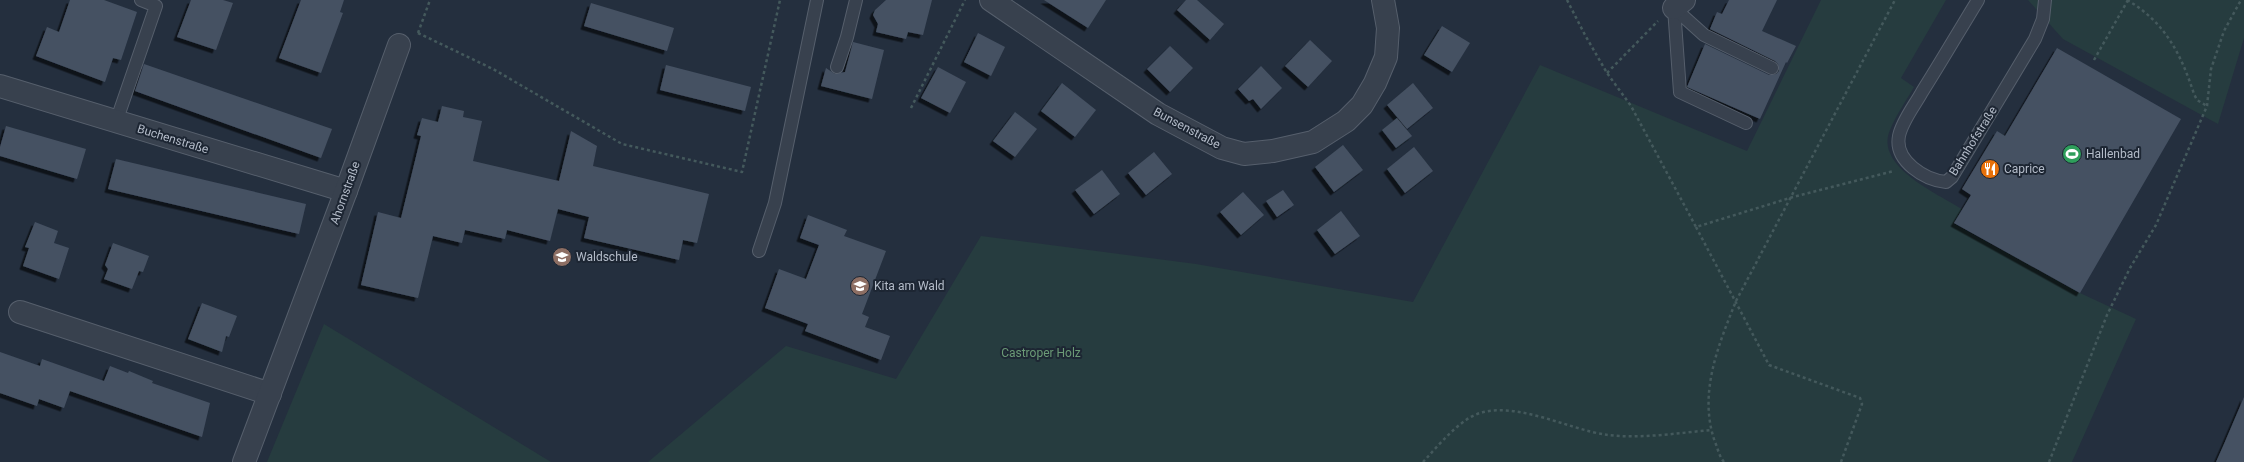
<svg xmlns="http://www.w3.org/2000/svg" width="2244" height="462" font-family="Roboto,sans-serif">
  <defs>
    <filter id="shadow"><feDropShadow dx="-3.5" dy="3.5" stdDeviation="0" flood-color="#0009"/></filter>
  </defs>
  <rect width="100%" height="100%" fill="#242f3e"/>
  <!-- green -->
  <g fill="#263c3f">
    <path d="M1821 0H1946L1901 78 1914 87C1906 101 1896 115 1890 130 1874 166 1938 194 1962 209L1954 224 2080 293 2136 319 2072 462H648L786 346 896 379 981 236 1196 264 1413 302 1540 65 1747 151Z"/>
    <path d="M2028 0H2244V38L2218 124 2063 39Z"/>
    <path d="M324 324 551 462H267Z"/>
  </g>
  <!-- building -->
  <g fill="#455162" filter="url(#shadow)">
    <path d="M70 0H104L137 12 121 60 113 58 105 82 36 56 47 27 59 32Z"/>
    <path d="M191 0H223L233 3 216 50 177 37Z"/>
    <path d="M301 0H344L340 12 343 13 321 73 279 58Z"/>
    <path d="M886 0H932L923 35 908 32 906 39 876 32 878 24 873 15 875 10Z"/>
    <path d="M1044 0H1106L1088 28Z"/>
    <path d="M1186 0H1197L1224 24 1210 40 1177 10Z"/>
    <path d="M1729 0H1777L1762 31 1796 46 1787 63 1786 62 1760 119 1687 87 1705 44 1769 75 1776 74 1779 71 1778 64 1775 61 1710 29 1717 12 1722 14Z"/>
    <path d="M591 3 674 28 667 51 584 26Z"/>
    <path d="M1442 26 1470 43 1452 72 1424 55Z"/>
    <path d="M978 33 1005 47 991 76 964 62Z"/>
    <path d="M1310 40 1332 61 1308 87 1285 66Z"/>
    <path d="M853 42 884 50 872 99 821 86 826 68 835 74 845 72Z"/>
    <path d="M1170 46 1193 68 1170 92 1147 69Z"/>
    <path d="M2057 48 2181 119 2080 293 1954 223 1971 195 1962 189 1997 131 2005 136Z"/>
    <path d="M144 64 332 129 321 158 135 91Z"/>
    <path d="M666 65 751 87 745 111 660 90Z"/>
    <path d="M1261 66 1282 88 1261 109 1253 99 1249 101 1238 89Z"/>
    <path d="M938 67 966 82 950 113 921 98Z"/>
    <path d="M1062 83 1096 110 1075 137 1041 111Z"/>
    <path d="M1413 83 1433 108 1407 129 1387 105Z"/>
    <path d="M442 106 464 111 463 117 482 121 473 161 559 181 571 131 597 146 593 166 709 194 697 243 683 240 679 260 584 238 589 217 558 209 550 241 507 230 505 239 465 230 462 243 433 236 418 298 361 285 378 212 401 218 421 136 417 135 422 118 438 122Z"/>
    <path d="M1015 112 1037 129 1015 157 993 141Z"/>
    <path d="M1397 118 1412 136 1396 148 1382 130Z"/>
    <path d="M6 126 86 149 77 179 0 156V147Z"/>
    <path d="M1343 145 1363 170 1334 192 1315 167Z"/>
    <path d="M1414 147 1433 171 1405 193 1387 169Z"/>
    <path d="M1154 152 1172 174 1146 195 1128 173Z"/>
    <path d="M116 159 306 204 299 234 108 189Z"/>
    <path d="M1102 170 1120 194 1094 214 1075 190Z"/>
    <path d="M1283 190 1294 205 1277 217 1266 201Z"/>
    <path d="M1243 192 1264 215 1241 235 1220 212Z"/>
    <path d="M1341 211 1360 236 1335 254 1317 230Z"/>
    <path d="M808 215 847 230 844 236 886 251 862 314 869 317 865 327 890 336 881 360 805 331 808 324 765 308 779 269 806 279 819 245 800 238Z"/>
    <path d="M35 222 58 231 54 243 69 248 59 279 23 266 29 248 25 247Z"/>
    <path d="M113 243 149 256 143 272 139 271 132 289 104 279 108 269 105 265Z"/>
    <path d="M202 303 237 316 229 337 226 336 222 352 188 339Z"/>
    <path d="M0 352 40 366 42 359 104 381 110 366 128 373 129 371 153 381 152 383 210 403 202 437 70 391 64 408 39 399 37 406 0 393Z"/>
    <path d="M2244 397V462H2216L2224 444Z"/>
  </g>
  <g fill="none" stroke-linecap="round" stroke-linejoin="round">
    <defs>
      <g id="service">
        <path d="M1978 0C1959 31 1941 62 1922 92 1915 105 1902 121 1899 136 1894 161 1925 180 1946 182L1952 177 2035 39 2043 19 2045 0"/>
        <path d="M1674 8 1680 92 1746 123"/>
        <path d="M1674 8 1704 35 1772 68"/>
        <path d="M837 67 847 37 856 0"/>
        <path d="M116 122 156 6 141 0"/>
        <path d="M759 251 775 203 817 0"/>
      </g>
      <g id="minor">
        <path d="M991 0 1158 114 1222 148 1244 154 1273 151 1313 142 1346 121 1362 105 1375 83 1386 57 1388 28 1383 0"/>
        <path d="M1674 8 1684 0"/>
        <path d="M0 86 346 191"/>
        <path d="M20 312 270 394"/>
        <path d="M244 462 346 191 399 45"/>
      </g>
    </defs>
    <!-- service casing -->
    <use href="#service" stroke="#565f6c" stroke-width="14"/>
    <!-- minor casing -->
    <use href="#minor" stroke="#565f6c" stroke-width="24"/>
    <!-- path -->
    <g stroke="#44595c" stroke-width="2.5" stroke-dasharray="3 3" stroke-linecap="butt">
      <path d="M1567 0 1585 35 1607 73 1631 106 1696 227 1793 197 1894 171"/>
      <path d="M2127 0C2165 22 2181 54 2194 94L2197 100 2207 106"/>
      <path d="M418 33 493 69 622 144 742 172 780 0"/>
      <path d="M418 33 430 0"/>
      <path d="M2094 60 2128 0"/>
      <path d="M1607 73 1658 21"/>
      <path d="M911 108 965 0"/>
      <path d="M1696 227 1769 365 1860 398 1862 404 1841 462"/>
      <path d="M1423 462C1436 448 1450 431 1466 420 1503 393 1567 430 1608 435 1641 439 1678 433 1711 430"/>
      <path d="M1724 462C1719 456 1718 449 1715 442 1698 394 1718 346 1736 301L1895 0"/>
      <path d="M2049 462 2107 315 2130 268 2156 225 2207 106 2211 69 2224 31 2241 0"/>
    </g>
    <!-- service -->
    <use href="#service" stroke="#38414e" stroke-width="12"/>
    <!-- minor -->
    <use href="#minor" stroke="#38414e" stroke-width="22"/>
  </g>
  <!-- icons -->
  <defs>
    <symbol id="stadium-disc" viewBox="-11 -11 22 22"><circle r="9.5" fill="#2e9e5b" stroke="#1d2633"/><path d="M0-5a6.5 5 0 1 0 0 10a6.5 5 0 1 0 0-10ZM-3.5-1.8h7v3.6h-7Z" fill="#fff"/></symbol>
    <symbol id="restaurant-disc" viewBox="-11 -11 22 22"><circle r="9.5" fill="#e8710a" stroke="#1d2633"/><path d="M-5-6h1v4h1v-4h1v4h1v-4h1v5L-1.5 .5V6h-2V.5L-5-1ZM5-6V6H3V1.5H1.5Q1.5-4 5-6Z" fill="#fff"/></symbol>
    <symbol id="school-disc" viewBox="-11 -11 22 22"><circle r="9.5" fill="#8d6e63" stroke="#1d2633"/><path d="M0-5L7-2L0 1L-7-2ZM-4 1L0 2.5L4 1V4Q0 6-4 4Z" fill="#fff"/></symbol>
  </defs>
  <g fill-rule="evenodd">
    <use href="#stadium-disc" x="2061" y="143" width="22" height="22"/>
    <use href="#restaurant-disc" x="1979" y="158" width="22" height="22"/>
    <use href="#school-disc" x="551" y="246" width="22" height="22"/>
    <use href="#school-disc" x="849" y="275" width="22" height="22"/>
  </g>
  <g text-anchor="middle" stroke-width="4" stroke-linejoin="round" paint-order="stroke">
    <!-- street labels -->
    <g font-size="12" fill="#b4bcc9" stroke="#1d2633">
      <text transform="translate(1187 128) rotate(28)" y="4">Bunsenstraße</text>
      <text transform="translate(173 139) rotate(17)" y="4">Buchenstraße</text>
      <text transform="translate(1973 141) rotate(-58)" y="4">Bahnhofstraße</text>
      <text transform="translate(345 193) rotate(-70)" y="4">Ahornstraße</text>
    </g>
    <!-- poi labels -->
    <g font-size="12" fill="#b4bcc9" stroke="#1d2633" text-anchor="start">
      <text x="2086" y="158">Hallenbad</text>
      <text x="2004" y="173">Caprice</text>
      <text x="576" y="261">Waldschule</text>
      <text x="874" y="290">Kita am Wald</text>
    </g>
    <!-- park labels -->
    <g font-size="12" fill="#6b9a76" stroke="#1d2633">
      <text x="1041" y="357">Castroper Holz</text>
    </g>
  </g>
</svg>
